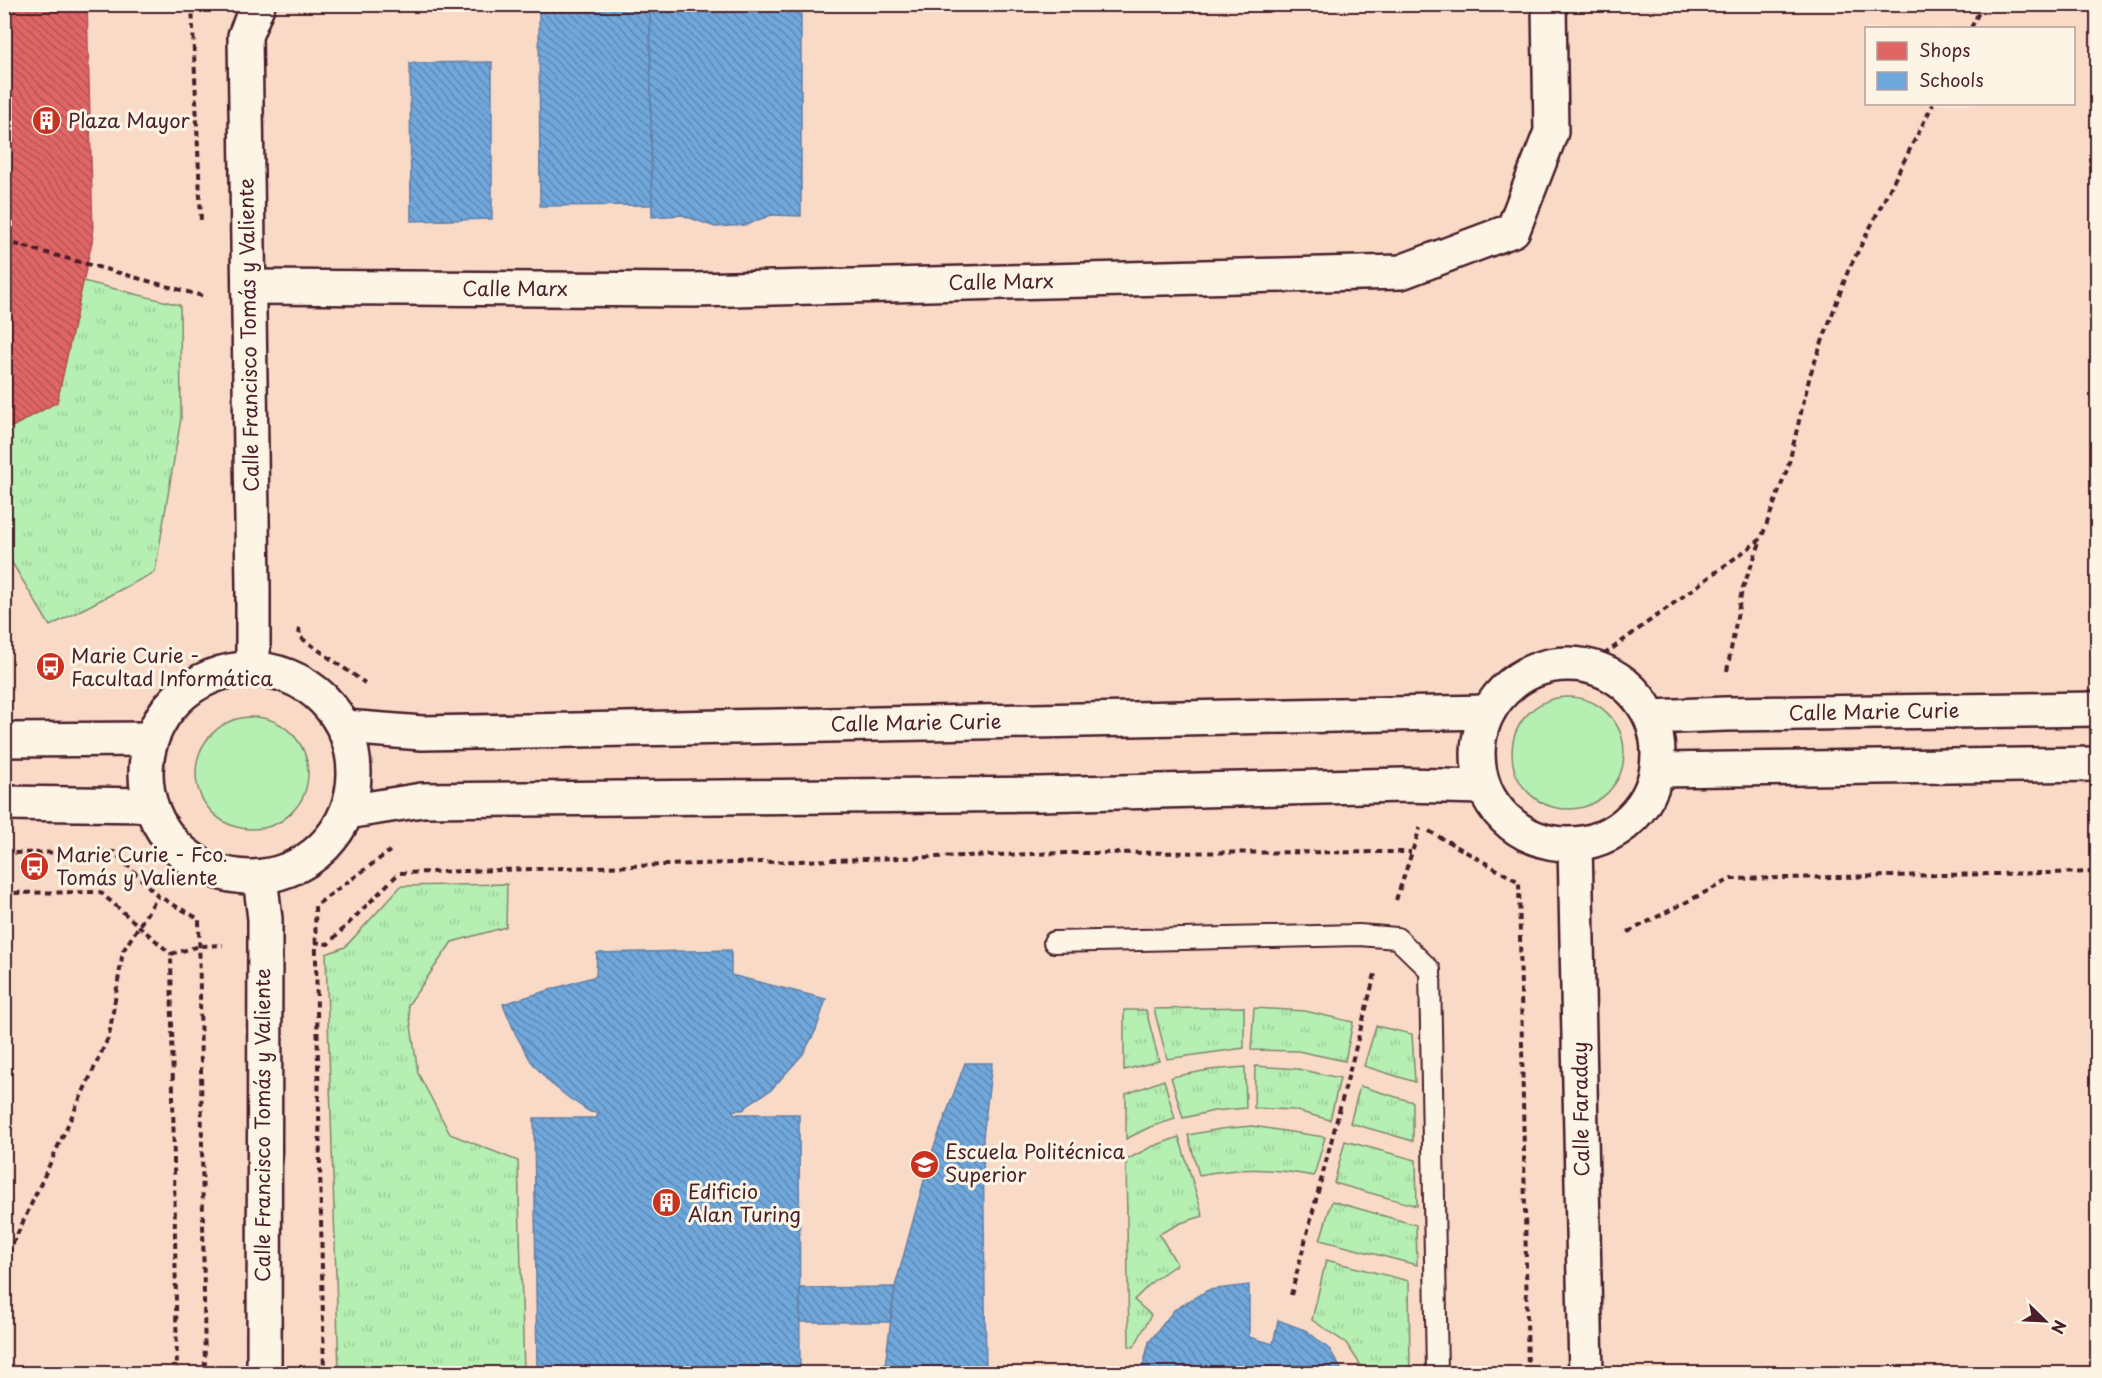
<svg xmlns="http://www.w3.org/2000/svg" width="2102" height="1378" font-family="'Playpen Sans',sans-serif">
  <defs>
    <pattern id="grass-tufts" width="24" height="20" patternUnits="userSpaceOnUse" patternTransform="scale(1.5)"><rect width="24" height="20" fill="#b5efb2"/><path d="M3 7l-1-3M5 7V3M7 7l1-3M15 17l-1-3M17 17v-4M19 17l1-3" fill="none" stroke="#9dcc99"/></pattern>
    <pattern id="shops-back-hatch" width="6" height="6" patternUnits="userSpaceOnUse" patternTransform="scale(1.5)"><rect width="6" height="6" fill="#e06666"/><path d="M-1 5l2 2M0 0l6 6M5-1l2 2" fill="none" stroke="#b85354"/></pattern>
    <pattern id="schools-back-hatch" width="6" height="6" patternUnits="userSpaceOnUse" patternTransform="scale(1.5)"><rect width="6" height="6" fill="#6fa8dc"/><path d="M-1 5l2 2M0 0l6 6M5-1l2 2" fill="none" stroke="#5d88b3"/></pattern>
  </defs>
  <rect width="100%" height="100%" fill="#fde8d5"/>
  <filter id="ink" filterUnits="userSpaceOnUse"><feTurbulence type="fractalNoise" baseFrequency=".0167" numOctaves="2"/><feDisplacementMap in="SourceGraphic" scale="12" xChannelSelector="R" yChannelSelector="G"/><feConvolveMatrix kernelMatrix="1 2 1 2 8 2 1 2 1" color-interpolation-filters="sRGB"/></filter>
  <g filter="url(#ink)">
    <!-- built -->
    <path fill="#f9dac7" fill-rule="evenodd" d="M5 5H2097V1373L5 1374ZM1866 28H2074V104H1866Z"/>
    <!-- grass -->
    <g fill="url(#grass-tufts)" stroke="#80876e" stroke-width="1.5">
      <path d="M83 281 180 305 181 418 155 572 50 626 5 551V431L57 402Z"/>
      <path d="M507 884 506 927 452 942 408 1005 418 1073 450 1134 518 1161 524 1373H339L326 954 345 947 401 886Z"/>
      <path d="M1244 1007V1048L1167 1059 1154 1009Z"/>
      <path d="M1254 1008 1305 1011 1353 1022 1345 1061 1298 1051 1251 1050Z"/>
      <path d="M1124 1010H1146L1159 1061 1124 1070Z"/>
      <path d="M1376 1026 1412 1034 1415 1082 1364 1066Z"/>
      <path d="M1255 1066 1298 1069 1340 1078 1330 1120 1293 1110 1254 1108Z"/>
      <path d="M1245 1067 1246 1108 1214 1111 1183 1118 1171 1077 1209 1070Z"/>
      <path d="M1164 1080 1175 1119 1150 1127 1126 1139V1094Z"/>
      <path d="M1360 1086 1413 1102V1141L1350 1123Z"/>
      <path d="M1252 1126 1325 1137 1314 1176C1273 1168 1241 1167 1199 1175L1188 1135 1220 1129Z"/>
      <path d="M1179 1137 1203 1216 1181 1223 1159 1234 1177 1264 1154 1280 1134 1300 1151 1315 1134 1347 1129 1346 1126 1160 1151 1147Z"/>
      <path d="M1345 1141 1416 1160 1417 1206 1334 1183Z"/>
      <path d="M1332 1201 1416 1225 1417 1265 1320 1240Z"/>
      <path d="M1326 1260 1409 1281 1410 1373H1366L1346 1343 1312 1320Z"/>
    </g>
    <!-- garden -->
    <g fill="#b5efb2" stroke="#80876e" stroke-width="1.5">
      <circle cx="1568" cy="753" r="56"/>
      <circle cx="252" cy="773" r="56"/>
    </g>
    <!-- shops -->
    <path fill="url(#shops-back-hatch)" stroke="#b35154" stroke-width="1.5" d="M4 4H87L93 237 57 402 4 431Z"/>
    <!-- schools -->
    <g fill="url(#schools-back-hatch)" stroke="#647fa7" stroke-width="1.5">
      <path d="M539 4H650L652 205 540 206Z"/>
      <path d="M650 4H801V216L771 215 746 225 715 227 682 215 652 217Z"/>
      <path d="M492 62V219L411 221 410 63Z"/>
      <path d="M731 950V975L826 999 816 1030 803 1054 771 1090 753 1101 743 1110H732L735 1114H799L800 1374H537L534 1118H596L599 1113 590 1112 569 1098 549 1082 531 1061 516 1035 503 1004 596 976 597 953Z"/>
      <path d="M965 1063H992L983 1137 986 1374H884L895 1287 931 1155Z"/>
      <path d="M1249 1285V1337L1273 1344 1278 1320 1307 1331 1330 1350 1344 1374H1141L1149 1342 1174 1310 1208 1290Z"/>
      <path d="M895 1287 890 1322H800V1288Z"/>
    </g>
    <g fill="none" stroke-linecap="round" stroke-linejoin="round">
      <defs>
        <path id="service" d="M1054 942 1359 935 1397 938 1430 970 1437 1374"/>
        <g id="minor">
          <path d="M249 287 694 290 1401 272 1513 230 1551 132 1549 4"/>
          <circle cx="1568" cy="754" r="90"/>
          <path d="M253 667V588L245 36 258 4"/>
          <circle cx="250" cy="773" r="104"/>
          <path d="M1651 717 1725 714 2098 709"/>
          <path d="M345 727 422 733 1488 712"/>
          <path d="M4 740 151 739"/>
          <path d="M1657 770 2098 764"/>
          <path d="M4 803 150 805"/>
          <path d="M347 812 422 800 1039 794 1403 785 1483 787"/>
          <path d="M1575 844 1586 1374"/>
          <path d="M260 877 265 919 264 1374"/>
        </g>
      </defs>
      <!-- service casing -->
      <use href="#service" stroke="#4a1f2b" stroke-width="24"/>
      <!-- minor casing -->
      <use href="#minor" stroke="#4a1f2b" stroke-width="38"/>
      <!-- path -->
      <g stroke="#4a1f2b" stroke-width="4" stroke-dasharray="6 4.5" stroke-linecap="butt">
        <path d="M192 4 201 221"/>
        <path d="M1971 28 1983 4"/>
        <path d="M4 241 206 297"/>
        <path d="M299 628 300 637 365 683"/>
        <path d="M1587 667 1761 539 1788 467 1810 375 1848 271 1933 104"/>
        <path d="M1727 671 1742 590 1761 540"/>
        <path d="M1429 831 1519 882 1528 1374"/>
        <path d="M4 853 114 852 158 896 199 919 205 1374"/>
        <path d="M4 893 100 892 171 954"/>
        <path d="M1396 900 1420 828"/>
        <path d="M1628 932 1731 879 2098 872"/>
        <path d="M314 942 328 944 399 873 1066 853 1411 852"/>
        <path d="M4 1263 109 1036 123 951 158 896"/>
        <path d="M1291 1295 1375 974"/>
        <path d="M177 1374 171 954 200 946 223 945"/>
        <path d="M324 1374 315 906 390 851"/>
      </g>
      <!-- service -->
      <use href="#service" stroke="#fcf5e5" stroke-width="20"/>
      <!-- minor -->
      <use href="#minor" stroke="#fcf5e5" stroke-width="33"/>
    </g>
  </g>
  <!-- icons -->
  <defs>
    <symbol id="building-disc" viewBox="-11 -11 22 22"><circle r="9.5" fill="#c8321e" stroke="#fcf5e5"/><path d="M-4-6H4V6H1V3H-1V6H-4ZM-2.5-4.3h1.7v1.8h-1.7ZM.8-4.3h1.7v1.8H.8ZM-2.5-1h1.7V.8h-1.7ZM.8-1h1.7V.8H.8Z" fill="#fff"/></symbol>
    <symbol id="bus-disc" viewBox="-11 -11 22 22"><circle r="9.5" fill="#c8321e" stroke="#fcf5e5"/><path d="M-5-6H5V4H4V6H2V4H-2V6H-4V4H-5ZM-3.5-4V0h7V-4ZM-3.5 1.2v1.5H-2V1.2ZM2 1.2v1.5H3.5V1.2Z" fill="#fff"/></symbol>
    <symbol id="university-disc" viewBox="-11 -11 22 22"><circle r="9.5" fill="#c8321e" stroke="#fcf5e5"/><path d="M0-5L7-2L0 1L-7-2ZM-4 1L0 2.5L4 1V4Q0 6-4 4Z" fill="#fff"/></symbol>
  </defs>
  <g fill-rule="evenodd">
    <use href="#building-disc" x="30" y="104" width="33" height="33"/>
    <use href="#bus-disc" x="34" y="650" width="33" height="33"/>
    <use href="#bus-disc" x="18" y="850" width="33" height="33"/>
    <use href="#university-disc" x="908" y="1148" width="33" height="33"/>
    <use href="#building-disc" x="650" y="1186" width="33" height="33"/>
  </g>
  <g text-anchor="middle" stroke-width="6" stroke-linejoin="round" paint-order="stroke">
    <!-- poi labels -->
    <g font-size="20" fill="#4a1f2b" stroke="#fcf5e5" text-anchor="start">
      <text x="68" y="128">Plaza Mayor</text>
      <text x="71" y="663">Marie Curie -<tspan x="71" dy="23">Facultad Informática</tspan></text>
      <text x="56" y="862">Marie Curie - Fco.<tspan x="56" dy="23">Tomás y Valiente</tspan></text>
      <text x="945" y="1159">Escuela Politécnica<tspan x="945" dy="23">Superior</tspan></text>
      <text x="688" y="1199">Edificio<tspan x="688" dy="23">Alan Turing</tspan></text>
    </g>
    <!-- street labels -->
    <g font-size="20" fill="#4a1f2b" stroke="#fcf5e5">
      <text transform="translate(1001 282) rotate(-1)" y="7">Calle Marx</text>
      <text x="515" y="296">Calle Marx</text>
      <text transform="translate(249 335) rotate(-91)" y="7">Calle Francisco Tomás y Valiente</text>
      <text transform="translate(1874 712) rotate(-1)" y="7">Calle Marie Curie</text>
      <text transform="translate(916 723) rotate(-1)" y="7">Calle Marie Curie</text>
      <text transform="translate(1581 1109) rotate(-91)" y="7">Calle Faraday</text>
      <text transform="translate(263 1125) rotate(-90)" y="7">Calle Francisco Tomás y Valiente</text>
    </g>
  </g>
  <!-- margin -->
  <rect width="2102" height="1378" fill="none" stroke="#fcf5e5" stroke-width="24"/>
  <rect x="12" y="12" width="2078" height="1354" fill="none" stroke="#4a1f2b" stroke-width="2" filter="url(#ink)"/>
  <!-- legend -->
  <rect x="1865" y="27" width="210" height="78" fill="#fcf5e5" stroke="#b59f9b" stroke-width="1.5"/>
  <rect x="1877" y="42" width="30" height="18" fill="#e06666" stroke="#b59f9b" stroke-width="1.5"/>
  <text x="1919" y="57" font-size="18" fill="#4a1f2b">Shops</text>
  <rect x="1877" y="72" width="30" height="18" fill="#6fa8dc" stroke="#b59f9b" stroke-width="1.5"/>
  <text x="1919" y="87" font-size="18" fill="#4a1f2b">Schools</text>
  <!-- north arrow -->
  <g transform="translate(2045 1321) rotate(114)" stroke="#fcf5e5" stroke-width="4.5" paint-order="stroke">
  <path d="M0-4.5L10 22L0 15L-10 22Z" fill="#4a1f2b"/>
  <text y="-9" font-size="16" font-weight="bold" text-anchor="middle" fill="#4a1f2b">N</text>
  </g>
</svg>
